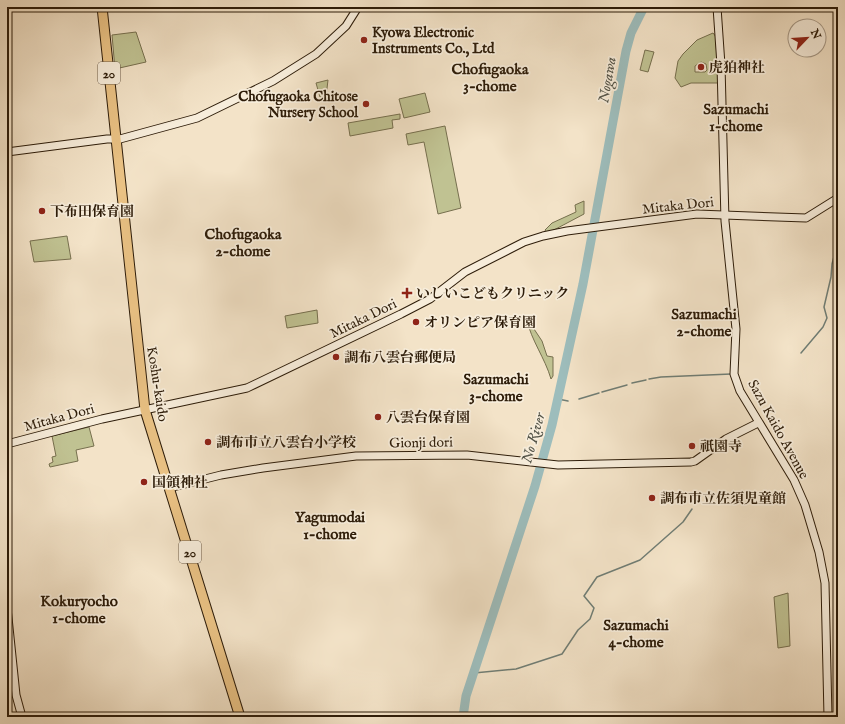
<svg xmlns="http://www.w3.org/2000/svg" width="845" height="724" font-family="'IM FELL English','Noto Serif JP',serif">
  <rect width="100%" height="100%" fill="#f3e3c8"/>
  <filter id="stains"><feTurbulence type="fractalNoise" baseFrequency=".005" numOctaves="4"/><feColorMatrix values="0 0 0 0 .2 0 0 0 0 .09 0 0 0 0 .02 0 0 0 .5 -.17"/></filter>
  <radialGradient id="worn" r=".72"><stop offset=".6" stop-color="#630" stop-opacity="0"/><stop offset="1" stop-color="#630" stop-opacity=".3"/></radialGradient>
  <!-- green -->
  <g fill="#c0c292" stroke="#766f4e" fill-rule="evenodd">
    <path d="M136 32 146 62 115 69 112 35Z"/>
    <path d="M713 33 717 38 716 44 719 80 718 83H691L681 87 675 78 678 61 683 54 697 40ZM701 62 706 64 707 70 705 72H695V66Z"/>
    <path d="M645 50 654 52 648 72 640 70Z"/>
    <path d="M328 80 326 97H320L316 83Z"/>
    <path d="M425 93 430 112 404 118 399 99Z"/>
    <path d="M400 114V119L392 120 393 128 350 136 348 123Z"/>
    <path d="M445 126 461 208 438 214 424 142 408 145 406 134Z"/>
    <path d="M584 201V214L552 231 546 232 545 230 552 223 576 212 575 205Z"/>
    <path d="M67 236 71 259 34 262 30 241Z"/>
    <path d="M317 310 318 323 287 328 285 316Z"/>
    <path d="M533 317 534 329 542 341 547 356 553 357V376L551 379C545 358 531 340 527 320Z"/>
    <path d="M89 427 94 446 76 450 78 461 50 467 49 464 53 462 52 457 56 456 52 436Z"/>
    <path d="M788 593 790 646 778 648 774 597Z"/>
  </g>
  <g fill="none" stroke-linecap="round" stroke-linejoin="round">
    <!-- stream -->
    <g stroke="#707d74" stroke-width="1.5">
      <path d="M801 353 823 327 827 318 824 307 831 277 832 264 838 242"/>
      <path d="M649 379 661 377 731 374"/>
      <path d="M632 383 646 380"/>
      <path d="M602 392 627 385"/>
      <path d="M558 399 568 401"/>
      <path d="M579 399 599 393"/>
      <path d="M474 673 516 669 562 654 578 630 590 619 594 608 584 596 597 577 640 560 683 522 692 509"/>
    </g>
    <!-- river -->
    <path stroke="#9dbdbc" stroke-width="9" d="M463 717 466 696 535 486 552 425 583 284 626 51 631 33 644 7"/>
    <defs>
      <g id="secondary">
        <path d="M717 7 721 65 725 221 736 329 734 374 740 391 794 480 805 505 819 552 825 583 828 717"/>
        <path d="M7 152 107 139H120L197 118 273 81 316 54 346 26 358 7"/>
        <path d="M7 444 102 419 247 388 401 314 430 299 465 272 524 242 543 236 567 231 697 214 806 218 838 198"/>
        <path d="M169 488 221 475 263 468 356 456 467 455 558 465 691 462 695 461 726 439 758 423"/>
        <path d="M7 608 16 695 22 717"/>
      </g>
      <path id="highway" d="M102 7 145 410 240 717"/>
    </defs>
    <!-- secondary casing -->
    <use href="#secondary" stroke="#2d1c09" stroke-width="9"/>
    <!-- highway casing -->
    <use href="#highway" stroke="#2d1c09" stroke-width="11"/>
    <!-- secondary -->
    <use href="#secondary" stroke="#f7eddb" stroke-width="7"/>
    <!-- highway -->
    <use href="#highway" stroke="#eac284" stroke-width="9"/>
  </g>
  <!-- markers -->
  <g fill="#8f2418" stroke="#f7eddb" stroke-width="1.5">
    <circle cx="364" cy="40" r="4"/>
    <circle cx="701" cy="67" r="4"/>
    <circle cx="366" cy="104" r="4"/>
    <circle cx="42" cy="211" r="4"/>
    <path d="M405 287h4v4h4v4h-4v4h-4v-4h-4v-4h4z"/>
    <circle cx="416" cy="322" r="4"/>
    <circle cx="336" cy="357" r="4"/>
    <circle cx="378" cy="417" r="4"/>
    <circle cx="208" cy="442" r="4"/>
    <circle cx="692" cy="446" r="4"/>
    <circle cx="144" cy="482" r="4"/>
    <circle cx="652" cy="498" r="4"/>
  </g>
  <g text-anchor="middle" stroke-width="3.5" stroke-linejoin="round" paint-order="stroke">
    <!-- shield labels -->
    <g fill="#f7eddb" stroke="#6a5b48" stroke-width="1">
      <rect x="98" y="62" width="22" height="22" rx="3"/>
      <rect x="179" y="541" width="22" height="22" rx="3"/>
    </g>
    <g font-size="13" font-weight="bold" fill="#2d1c09">
      <text x="109" y="78">20</text>
      <text x="190" y="557">20</text>
    </g>
    <!-- poi labels -->
    <g font-size="14" font-weight="bold" fill="#2d1c09" stroke="#f7eddb" text-anchor="start">
      <text x="372" y="37">Kyowa Electronic<tspan x="372" dy="16">Instruments Co., Ltd</tspan></text>
      <text x="709" y="72">虎狛神社</text>
      <text x="358" y="101" text-anchor="end">Chofugaoka Chitose<tspan x="358" dy="16">Nursery School</tspan></text>
      <text x="50" y="216">下布田保育園</text>
      <text x="416" y="298">いしいこどもクリニック</text>
      <text x="424" y="327">オリンピア保育園</text>
      <text x="344" y="362">調布八雲台郵便局</text>
      <text x="386" y="422">八雲台保育園</text>
      <text x="216" y="447">調布市立八雲台小学校</text>
      <text x="700" y="451">祇園寺</text>
      <text x="152" y="487">国領神社</text>
      <text x="660" y="503">調布市立佐須児童館</text>
    </g>
    <!-- street labels -->
    <g font-size="14" fill="#2d1c09" stroke="#f7eddb">
      <text transform="translate(678 205) rotate(-6)" y="5">Mitaka Dori</text>
      <text transform="translate(363 318) rotate(-26)" y="5">Mitaka Dori</text>
      <text transform="translate(158 384) rotate(81)" y="5">Koshu-kaido</text>
      <text transform="translate(59 417) rotate(-15)" y="5">Mitaka Dori</text>
      <text transform="translate(779 429) rotate(61)" y="5">Sazu Kaido Avenue</text>
      <text transform="translate(421 442) rotate(-1)" y="5">Gionji dori</text>
    </g>
    <!-- neighbourhood labels -->
    <g font-size="15" font-weight="bold" fill="#2d1c09" stroke="#f7eddb">
      <text x="490" y="74">Chofugaoka<tspan x="490" dy="17">3-chome</tspan></text>
      <text x="736" y="114">Sazumachi<tspan x="736" dy="17">1-chome</tspan></text>
      <text x="243" y="239">Chofugaoka<tspan x="243" dy="17">2-chome</tspan></text>
      <text x="704" y="319">Sazumachi<tspan x="704" dy="17">2-chome</tspan></text>
      <text x="496" y="384">Sazumachi<tspan x="496" dy="17">3-chome</tspan></text>
      <text x="330" y="522">Yagumodai<tspan x="330" dy="17">1-chome</tspan></text>
      <text x="79" y="606">Kokuryocho<tspan x="79" dy="17">1-chome</tspan></text>
      <text x="636" y="630">Sazumachi<tspan x="636" dy="17">4-chome</tspan></text>
    </g>
    <!-- water labels -->
    <g font-size="15" font-style="italic" fill="#545448" stroke="#f7eddb">
      <text transform="translate(607 80) rotate(-80)" y="5">Nogawa</text>
      <text transform="translate(533 438) rotate(-74)" y="5">No River</text>
    </g>
  </g>
  <!-- margin -->
  <rect width="845" height="724" fill="none" stroke="#f3e3c8" stroke-width="24"/>
  <rect x="8" y="8" width="829" height="708" fill="none" stroke="#2d1c09" stroke-width="2"/>
  <rect x="12" y="12" width="821" height="700" fill="none" stroke="#2d1c09"/>
  <!-- north arrow -->
  <g transform="translate(807 38) rotate(65)"><circle r="19" fill="#f7eddb" stroke="#a69987"/>
  <path d="M0-3L7 15L0 10L-7 15Z" fill="#8f2418"/>
  <text y="-6" font-size="11" font-weight="bold" text-anchor="middle" fill="#2d1c09">N</text>
  </g>
  <rect width="100%" height="100%" filter="url(#stains)"/>
  <rect width="100%" height="100%" fill="url(#worn)"/>
</svg>
